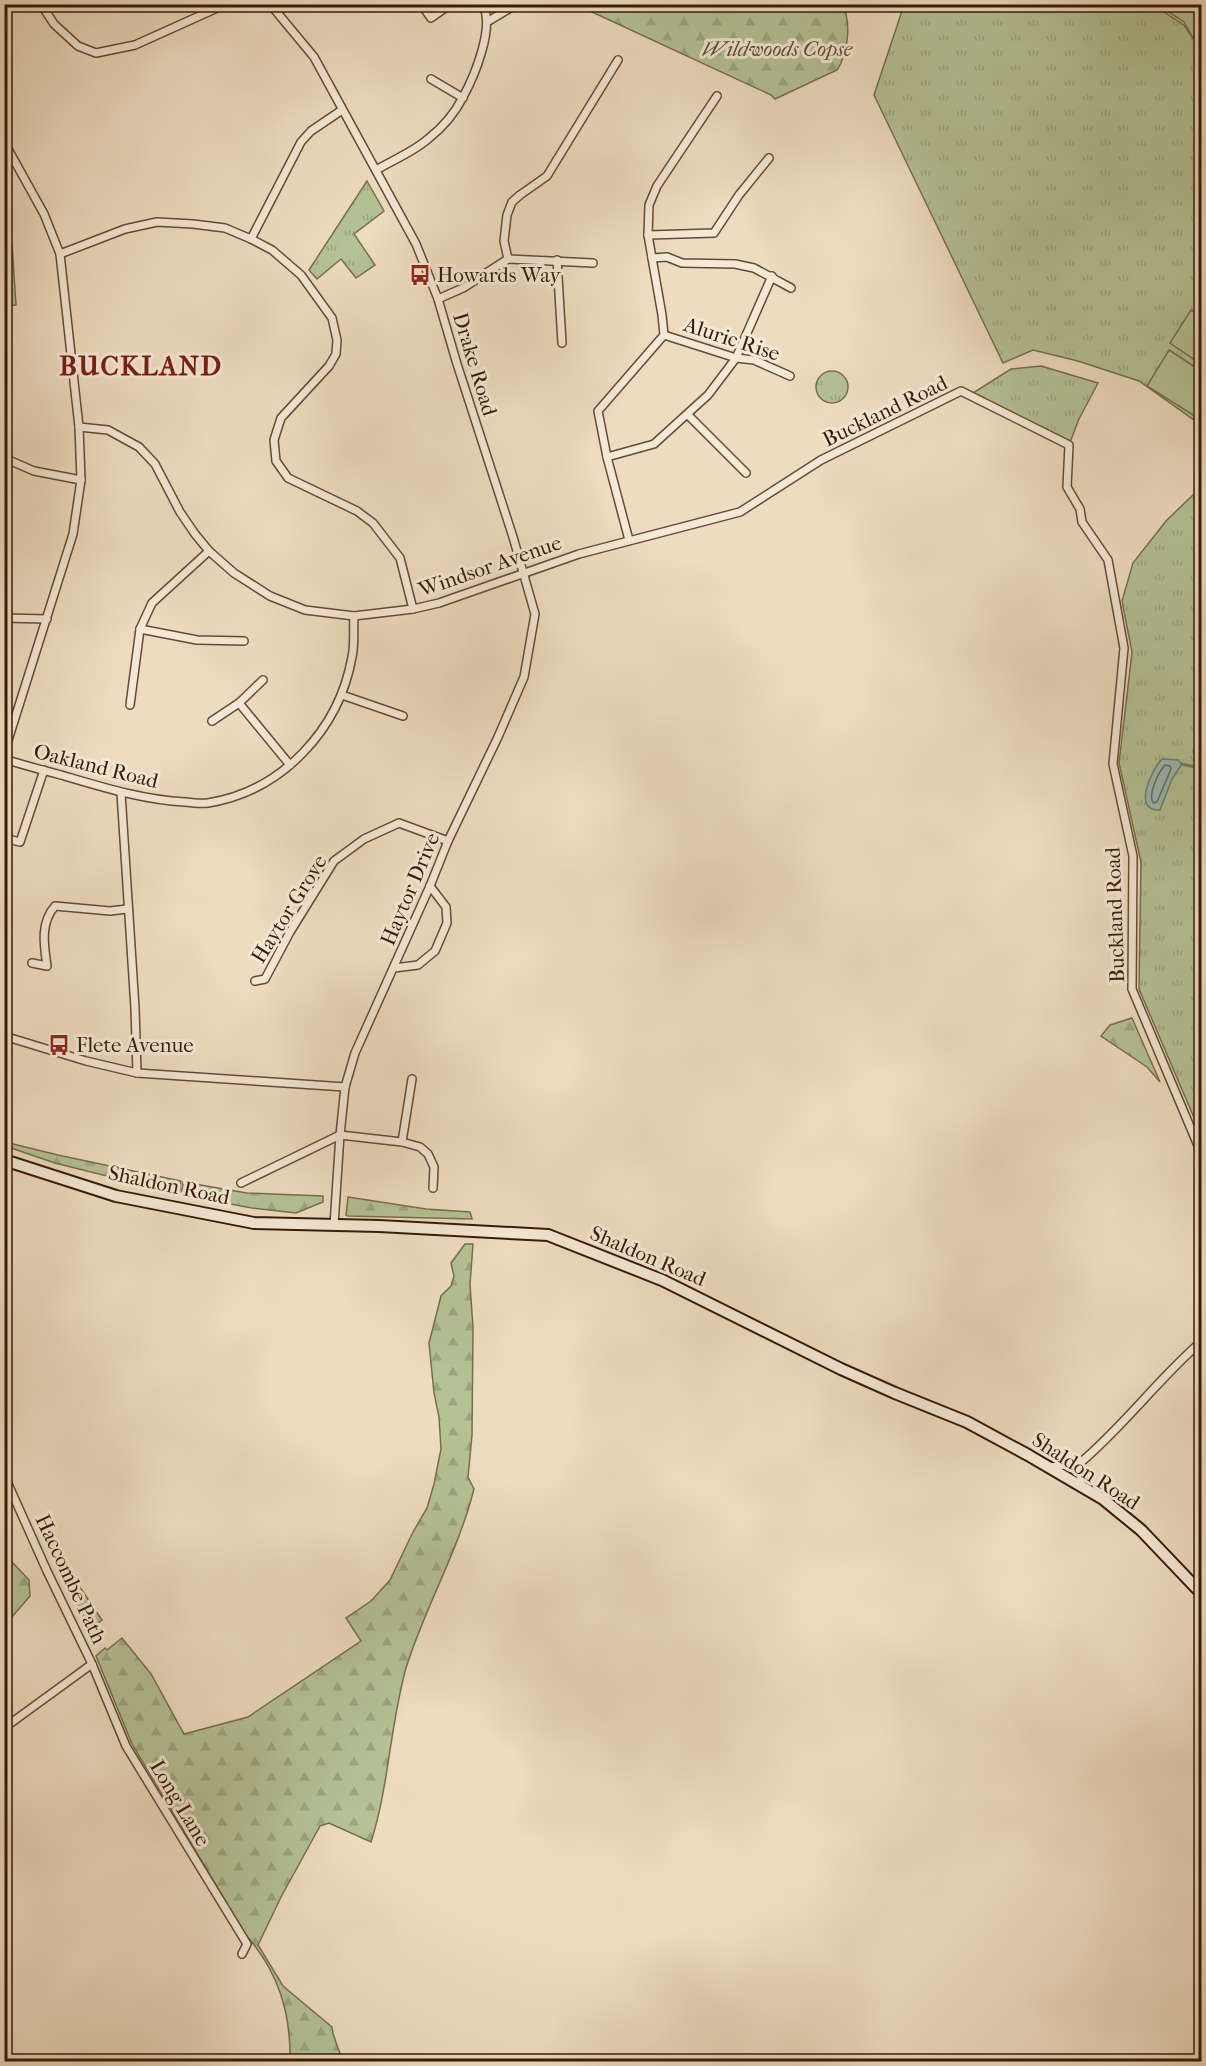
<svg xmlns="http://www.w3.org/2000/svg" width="1206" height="2066" font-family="'IM FELL French Canon',serif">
  <defs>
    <pattern id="grass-tufts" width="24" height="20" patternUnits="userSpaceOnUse" patternTransform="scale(1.5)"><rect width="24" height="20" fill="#b4c296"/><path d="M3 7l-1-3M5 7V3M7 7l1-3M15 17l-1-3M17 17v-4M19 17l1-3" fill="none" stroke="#9ba680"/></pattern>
    <pattern id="forest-firs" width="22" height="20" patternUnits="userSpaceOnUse" patternTransform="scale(1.5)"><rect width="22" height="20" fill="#b4c296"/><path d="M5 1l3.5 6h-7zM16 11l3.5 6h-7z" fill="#9ba680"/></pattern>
  </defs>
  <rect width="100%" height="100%" fill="#eedcc0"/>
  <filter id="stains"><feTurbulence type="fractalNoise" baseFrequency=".00333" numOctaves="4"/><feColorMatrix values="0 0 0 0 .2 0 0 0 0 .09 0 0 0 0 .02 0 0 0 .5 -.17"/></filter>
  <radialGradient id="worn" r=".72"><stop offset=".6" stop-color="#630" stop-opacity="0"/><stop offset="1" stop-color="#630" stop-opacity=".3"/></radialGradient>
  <!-- grass -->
  <g fill="url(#grass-tufts)" stroke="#766e4e" stroke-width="1.5">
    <path d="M904 5H1117L1158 8 1184 25 1202 52 1201 425 1139 381 1078 361 1033 350 1003 363 874 95Z"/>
    <path d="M367 181 384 211 354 234 375 265 356 278 341 259 317 279 309 270Z"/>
    <path d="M5 233 12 244 16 305 5 306Z"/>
    <path d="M1041 366 1098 383 1079 419 1069 445 973 393 1011 369Z"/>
    <circle cx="832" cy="387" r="16"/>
    <path d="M1195 493 1202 495 1201 1134 1139 989 1141 862 1119 763 1132 652 1122 601 1133 563 1166 521Z"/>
  </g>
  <!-- forest -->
  <g fill="url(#forest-firs)" stroke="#766e4e" stroke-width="1.5">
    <path d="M577 5H842C852 21 848 54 837 70L775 99 771 95Z"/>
    <path d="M1158 5H1201V52L1184 22Z"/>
    <path d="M1132 1018 1160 1082 1147 1067 1101 1036 1110 1025Z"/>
    <path d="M5 1142 58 1155 181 1181 179 1194 55 1163 5 1146Z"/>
    <path d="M183 1182 247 1193 323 1196V1202L296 1213 252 1208 181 1195Z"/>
    <path d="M348 1197 426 1209 470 1212 472 1219 348 1216 346 1215Z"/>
    <path d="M465 1244H473L470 1284 473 1328 472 1435 468 1477 474 1489C458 1552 425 1607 406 1668 390 1725 389 1786 371 1842L329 1823 320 1826 281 1897 259 1943 258 1945 283 1986 332 2027C332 2033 340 2055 344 2061H290C291 2012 278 1971 245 1934L132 1744 96 1656 105 1648 107 1650 122 1638 151 1674 184 1734 248 1717 361 1641 346 1618 371 1601 390 1580 413 1532 427 1508 434 1484 441 1449 439 1417 434 1393 429 1343 441 1296 451 1286 454 1276 451 1263Z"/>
    <path d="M5 1561 12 1562 29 1580 30 1596 5 1625Z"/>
    <path d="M60 1566 67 1568 102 1620 91 1629 95 1635 92 1636Z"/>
  </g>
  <!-- pitch -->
  <g fill="#b4c296" stroke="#766e4e" stroke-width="1.5">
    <path d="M1191 310 1201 317V364L1170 343Z"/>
    <path d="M1169 350 1201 371V420L1147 386Z"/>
  </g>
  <!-- water -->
  <path fill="#99bbb5" stroke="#727b6f" stroke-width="1.5" d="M1162 759 1178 760 1182 764 1172 779 1160 810C1132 812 1151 770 1162 759Z"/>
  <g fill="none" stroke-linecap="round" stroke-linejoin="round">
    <!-- shore -->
    <path stroke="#686a5d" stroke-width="1.5" d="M1165 765 1170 766 1171 769 1157 802 1153 803C1148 794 1158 773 1165 765Z"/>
    <!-- stream -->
    <path stroke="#727b6f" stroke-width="3" d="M1182 764 1195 767 1196 763 1194 751 1199 737"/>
    <defs>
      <g id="street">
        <path d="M41 4 54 24 78 46 96 53 135 45 226 4"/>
        <path d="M270 4 314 57 416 244 438 299 457 364 513 537 535 614 524 677 498 737 448 841 430 886 355 1053 345 1087 340 1135 334 1225"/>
        <path d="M421 4 431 18 451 4"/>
        <path d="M487 22 512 7 513 4"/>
        <path d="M431 79 463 98"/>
        <path d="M4 142 44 214 60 254 79 427 81 480 73 534 4 753"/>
        <path d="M376 170C393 160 413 152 428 139 442 128 455 113 463 97 474 77 496 25 482 4"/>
        <path d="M648 235 714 233 739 195 769 158"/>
        <path d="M251 239 301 142 311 131 342 110"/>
        <path d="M60 254 125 229 157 222 193 224 225 228 251 239 272 250 301 275 332 318 337 340 336 354 329 366 281 418 274 440 276 461 288 478 357 511 373 523 400 558 413 609"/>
        <path d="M652 258 667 257 682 263 735 264 754 268 791 288"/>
        <path d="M508 259 593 263"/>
        <path d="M557 260 562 343"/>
        <path d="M438 299 463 288 508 259 504 241 507 215 512 202 520 195 547 176 618 60"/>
        <path d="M664 335 736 358 754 360 790 376"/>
        <path d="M688 415 746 473"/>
        <path d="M79 427 108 430 139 447 155 464 180 512 195 534 209 551 234 573 270 596 305 610 354 616 413 609 439 603 579 554 740 512 821 460 961 391 1069 445 1067 487 1080 509 1082 522 1108 560 1124 648 1113 764 1133 856 1132 989 1202 1155"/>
        <path d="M607 457 654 444 708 395 736 358 772 276"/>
        <path d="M4 458 34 471 81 480"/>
        <path d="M629 540 607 457 598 411 664 335 662 315 648 235 649 205 657 186 717 96"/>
        <path d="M4 618 47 619"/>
        <path d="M140 629 197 640 244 641"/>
        <path d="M342 695 403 716"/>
        <path d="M239 703 290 765"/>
        <path d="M130 705 140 629 152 603 209 551"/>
        <path d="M212 721 239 703 263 680"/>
        <path d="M4 759C23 765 42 770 61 775 102 787 143 800 185 802 193 803 201 804 208 803 282 791 339 730 352 657 355 644 353 630 354 616"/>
        <path d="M121 793 135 1008 137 1073"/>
        <path d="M4 838 20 842 44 770"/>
        <path d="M32 963 47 966C44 945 40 923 55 906L110 911 127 909"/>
        <path d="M394 968 418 965 435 951 447 923 446 907 430 886"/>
        <path d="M255 981 265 979 290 932 334 861 364 839 399 823 448 841"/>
        <path d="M4 1036 86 1061 137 1073 345 1087"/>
        <path d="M402 1142 412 1079"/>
        <path d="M241 1183 340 1135 402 1142 420 1147 428 1154 434 1167 433 1188"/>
        <path d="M1050 1467 1080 1463"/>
        <path d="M4 1475 47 1571 92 1664 126 1746 247 1944 242 1954"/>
        <path d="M1081 1485 1080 1463C1124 1426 1158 1379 1202 1341"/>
        <path d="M4 1728 92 1664"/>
      </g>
      <path id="secondary" d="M4 1160 116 1196 254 1223 379 1226 548 1235 662 1280 841 1369 895 1393 967 1422 1028 1455 1103 1499 1141 1530 1202 1594"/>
    </defs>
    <!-- street casing -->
    <use href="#street" stroke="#654a34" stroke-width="10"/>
    <!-- secondary casing -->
    <use href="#secondary" stroke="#371a05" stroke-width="14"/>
    <!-- street -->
    <use href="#street" stroke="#f4e8d6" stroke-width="7"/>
    <!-- secondary -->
    <use href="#secondary" stroke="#f4e8d6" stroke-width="10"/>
  </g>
  <!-- icons -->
  <defs>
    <symbol id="bus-bare" viewBox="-9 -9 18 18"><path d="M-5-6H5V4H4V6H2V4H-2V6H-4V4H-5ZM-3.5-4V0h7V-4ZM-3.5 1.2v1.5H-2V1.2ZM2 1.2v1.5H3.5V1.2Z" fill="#8f2418" stroke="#f4e8d6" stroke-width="2.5" paint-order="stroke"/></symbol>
  </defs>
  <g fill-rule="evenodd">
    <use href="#bus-bare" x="405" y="260" width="30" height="30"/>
    <use href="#bus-bare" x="44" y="1030" width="30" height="30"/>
  </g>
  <g text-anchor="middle" stroke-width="6" stroke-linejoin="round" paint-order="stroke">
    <!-- park labels -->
    <g font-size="21" font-style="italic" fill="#5c4c30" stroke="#f4e8d6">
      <text x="777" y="56">Wildwoods Copse</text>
    </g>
    <!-- poi labels -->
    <g font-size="21" fill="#371a05" stroke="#f4e8d6" text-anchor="start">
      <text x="437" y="282">Howards Way</text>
      <text x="76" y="1052">Flete Avenue</text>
    </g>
    <!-- street labels -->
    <g font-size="21" fill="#371a05" stroke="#f4e8d6">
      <text transform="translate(732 339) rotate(18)" y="7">Aluric Rise</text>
      <text transform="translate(475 364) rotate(73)" y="7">Drake Road</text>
      <text transform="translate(885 411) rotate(-26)" y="7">Buckland Road</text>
      <text transform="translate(490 566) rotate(-19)" y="7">Windsor Avenue</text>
      <text transform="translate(96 766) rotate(14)" y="7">Oakland Road</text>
      <text transform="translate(410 889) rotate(-67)" y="7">Haytor Drive</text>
      <text transform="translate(289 909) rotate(-58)" y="7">Haytor Grove</text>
      <text transform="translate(1115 915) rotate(-92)" y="7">Buckland Road</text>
      <text transform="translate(169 1185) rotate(12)" y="7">Shaldon Road</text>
      <text transform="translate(648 1256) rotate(23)" y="7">Shaldon Road</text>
      <text transform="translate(1086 1471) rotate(33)" y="7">Shaldon Road</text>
      <text transform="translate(71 1579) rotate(65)" y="7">Haccombe Path</text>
      <text transform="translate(180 1803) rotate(59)" y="7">Long Lane</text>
    </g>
    <!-- district labels -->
    <g font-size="27" font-weight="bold" letter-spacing="1.5" fill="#7a1f14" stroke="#f4e8d6">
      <text x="141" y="375">BUCKLAND</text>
    </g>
  </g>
  <!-- margin -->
  <rect width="1206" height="2066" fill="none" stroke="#eedcc0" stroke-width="24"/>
  <rect x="6" y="6" width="1194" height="2054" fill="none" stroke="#371a05" stroke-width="3"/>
  <rect x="12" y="12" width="1182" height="2042" fill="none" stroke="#371a05" stroke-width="1.5"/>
  <rect width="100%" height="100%" filter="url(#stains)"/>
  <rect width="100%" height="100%" fill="url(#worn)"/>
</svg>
